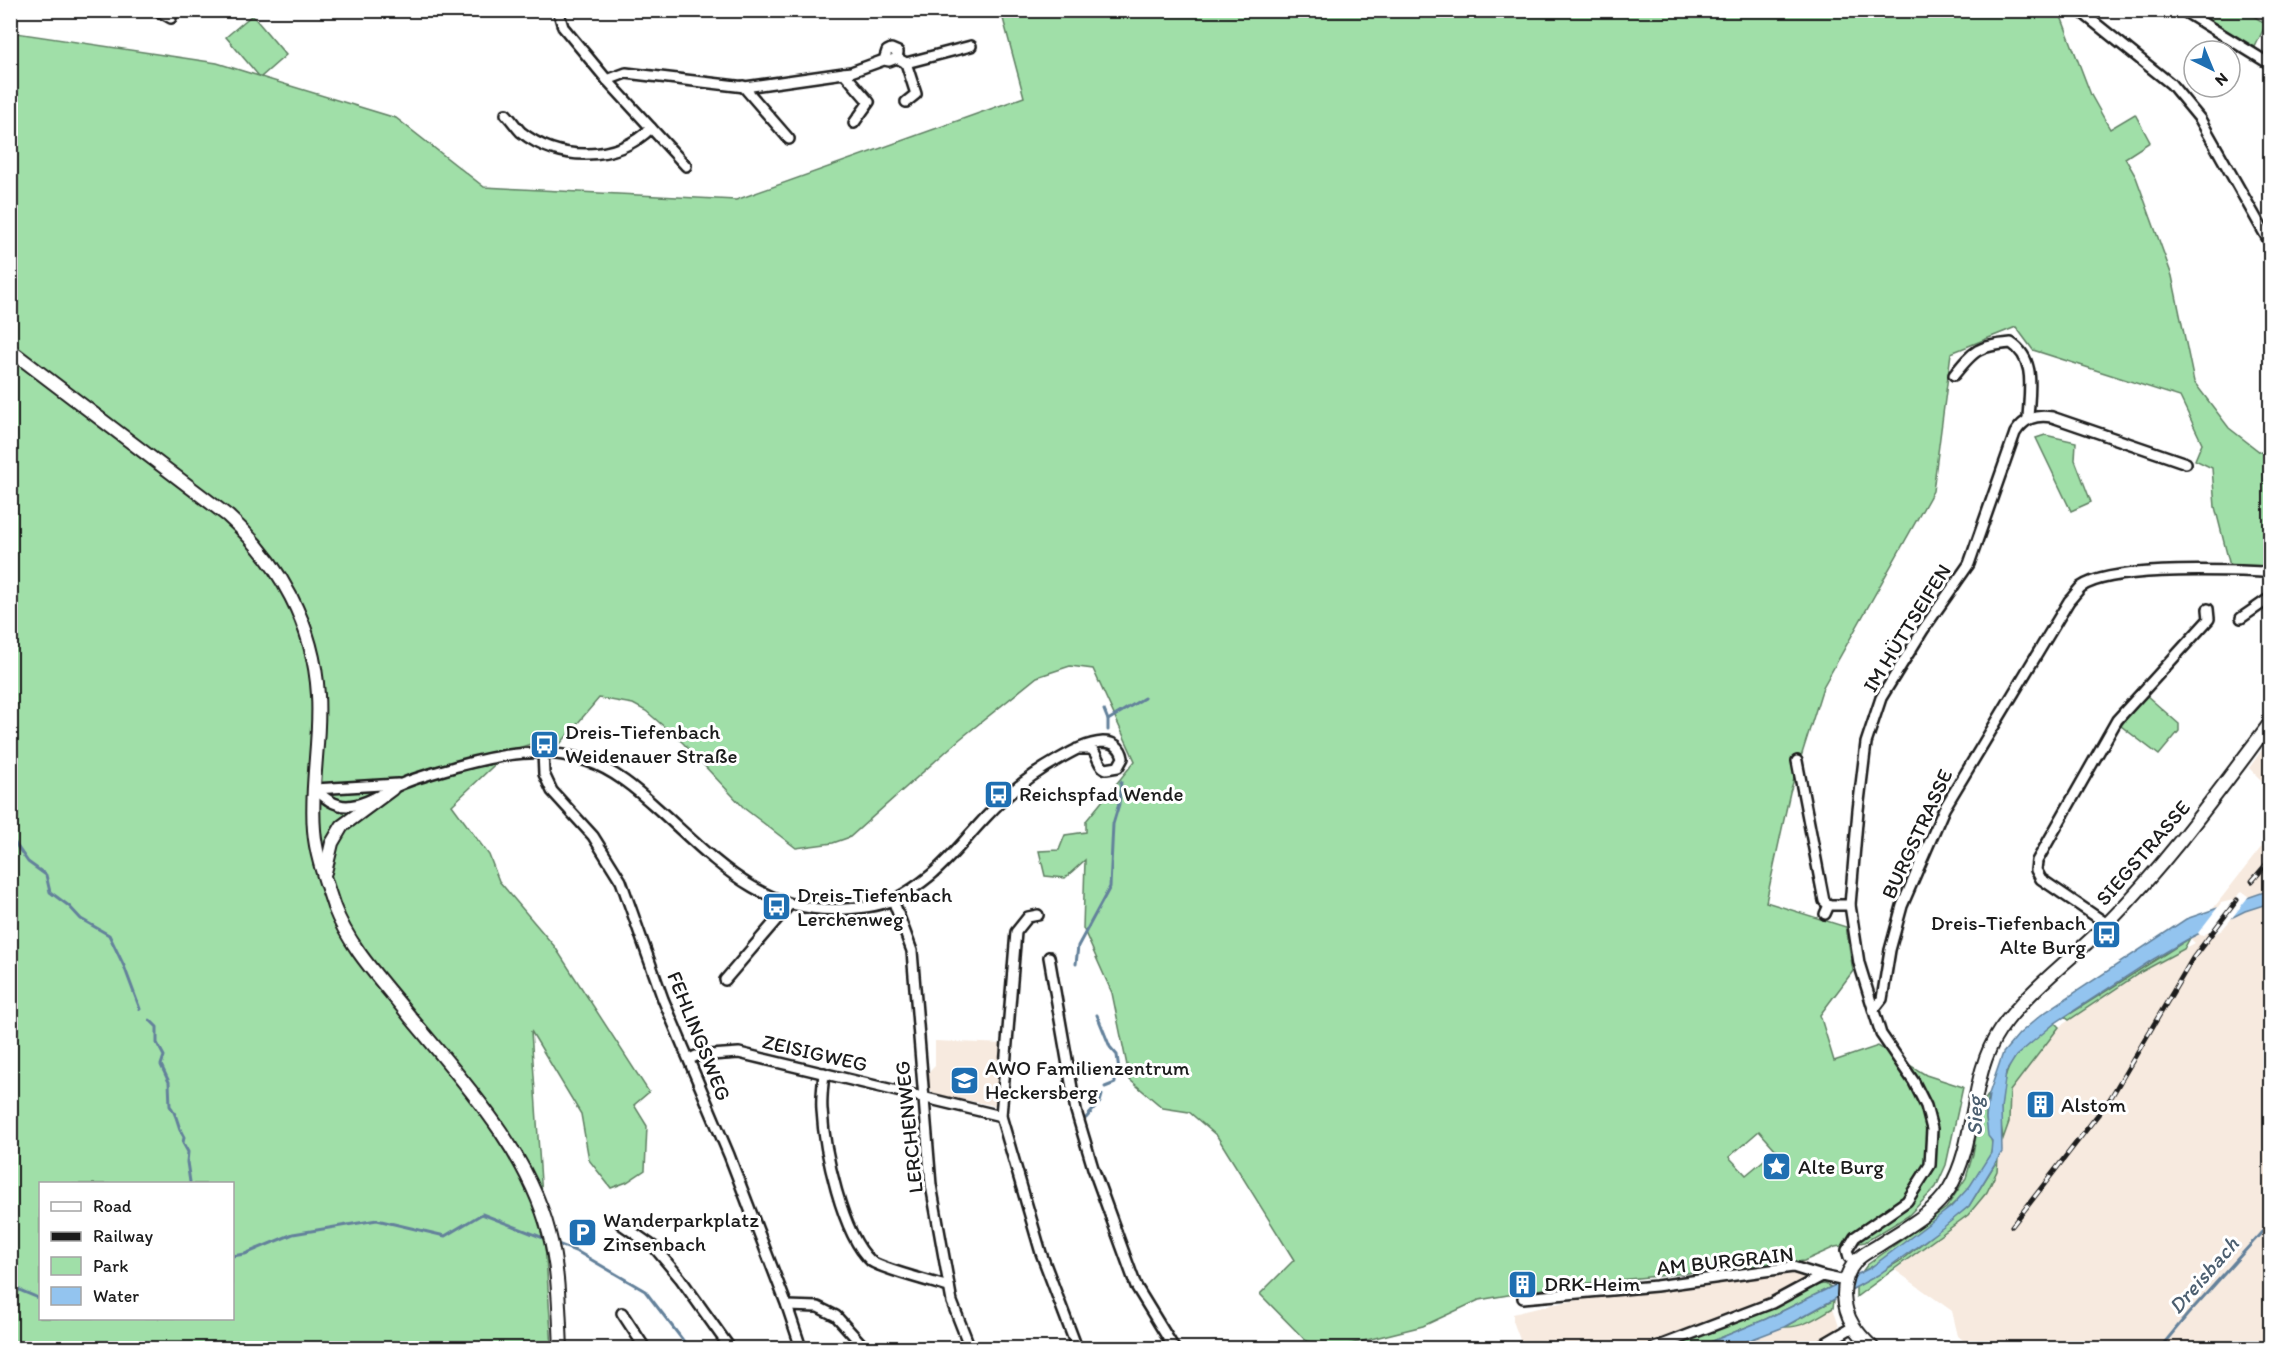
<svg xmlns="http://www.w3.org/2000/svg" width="2281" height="1359" font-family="Itim,sans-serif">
  <rect width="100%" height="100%" fill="#fff"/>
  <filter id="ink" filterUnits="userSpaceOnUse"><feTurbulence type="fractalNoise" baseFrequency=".0167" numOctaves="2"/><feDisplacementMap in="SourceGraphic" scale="12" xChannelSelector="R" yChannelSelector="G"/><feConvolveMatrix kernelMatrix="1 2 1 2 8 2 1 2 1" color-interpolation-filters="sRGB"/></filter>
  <g filter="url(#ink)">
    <!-- built -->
    <g fill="#f7eadf" fill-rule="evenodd">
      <path d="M2270 739V789L2249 768Z"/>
      <path d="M2270 836V1348H1973L1958 1336 1952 1311 1895 1270 1909 1259 1997 1171 2003 1139 2009 1122 2010 1091 2059 1027 2141 972 2195 943 2190 938ZM2241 891 2249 897 2222 930 2206 938Z"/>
      <path d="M935 1041 1005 1044 997 1106 934 1094 928 1086V1073L935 1066Z"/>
      <path d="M1804 1261 1815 1285 1645 1348H1523L1513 1321V1314L1555 1304Z"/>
      <path d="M1833 1308 1840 1330 1809 1348H1729L1784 1327H1796Z"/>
    </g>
    <!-- green -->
    <g fill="#a0dfa8" stroke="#5e7e62" stroke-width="1.5" fill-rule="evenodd">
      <path d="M1001 11H2059L2091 95 2110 129 2135 114 2150 142 2125 158 2136 177 2172 276 2194 382 2229 428 2260 452 2270 454V567L2230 566 2215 507 2212 468 2195 460 2202 443 2180 397 2033 350 2016 327 1951 353 1933 491 1823 687 1790 792 1766 902 1846 927 1853 971 1820 1015 1834 1061 1878 1046 1926 1075 1963 1087 1946 1165 1936 1187 1908 1216 1865 1242 1835 1247 1804 1261 1560 1286 1479 1300 1423 1326 1335 1348H1322L1305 1340 1260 1294 1294 1260 1217 1136 1189 1112 1163 1108 1130 1080 1112 993 1083 928 1085 860 1065 878 1045 876 1039 851 1059 850 1065 835 1086 832V821L1135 761 1093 669 1070 666 1037 677 960 739 850 837 833 843 796 848 745 809 683 743 646 711 633 704 599 698 560 744 537 742 509 751 452 805 489 855 499 881 555 947 649 1092 634 1105 647 1126 645 1170 627 1182 611 1188 589 1160 581 1114 531 1031 552 1348H11L10 32 217 63 259 76 226 37 252 15 286 55 261 77 396 118 484 187 736 200 1024 97ZM1759 1131 1776 1150 1746 1175 1729 1157ZM40 1184H232V1318H40Z"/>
      <path d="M2194 11H2246L2266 24 2255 47Z"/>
      <path d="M2045 435 2076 442 2075 460 2091 502 2071 511 2036 438Z"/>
      <path d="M2146 695 2179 724V731L2159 755 2121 726 2131 711Z"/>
      <path d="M2190 938 2184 949 2141 972 2069 1020 2065 1017Z"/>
      <path d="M2055 1023 2059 1027 2010 1091 2009 1122 2003 1139C1999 1116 2000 1076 2015 1057 2025 1044 2042 1034 2055 1023Z"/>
      <path d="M1989 1094C1988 1101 1986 1109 1986 1117 1986 1129 1995 1141 1991 1153 1980 1191 1897 1254 1862 1272L1867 1265 1946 1208 1966 1178 1973 1154 1981 1105Z"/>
      <path d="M1998 1159 1997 1171 1987 1192 1968 1215 1856 1297V1287L1900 1261 1969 1206Z"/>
      <path d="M1825 1284 1831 1287 1766 1319 1696 1348H1667L1775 1306 1815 1285Z"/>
      <path d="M1834 1300 1833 1308C1817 1317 1803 1328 1784 1327Z"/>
    </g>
    <!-- water -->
    <path fill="#93c4ef" stroke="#63819b" stroke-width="1.5" d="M2270 890V903L2245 911 2190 938 2152 960 2055 1023 2016 1056 2006 1072 2001 1108 2002 1152 1969 1206 1945 1226 1878 1275 1784 1327 1729 1348H1696L1766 1319 1870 1268 1951 1207 1970 1186 1991 1153 1992 1141 1988 1136 1986 1118 1989 1094 2003 1053 2019 1034 2041 1015 2186 919Z"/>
    <!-- pier -->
    <path fill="#fff" d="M2249 896 2228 923 2201 936 2198 933 2221 903Z"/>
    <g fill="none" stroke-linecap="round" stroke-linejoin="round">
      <!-- stream -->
      <g stroke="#63819b" stroke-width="3">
        <path d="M1104 710 1108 720V730"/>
        <path d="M1108 720 1144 698"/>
        <path d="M10 836 28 862 46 875 50 892 69 906 81 919 109 935 124 966 140 1009"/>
        <path d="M1076 964 1078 946 1110 887 1113 824 1119 804 1121 782"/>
        <path d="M1097 1015 1110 1047 1117 1055 1119 1070 1115 1075V1083L1105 1087"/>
        <path d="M150 1020 157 1027V1043L164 1056 161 1065 169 1082 170 1106C178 1115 177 1127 184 1137L183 1143 188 1152 187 1162 190 1182"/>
        <path d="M1086 1118 1100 1102 1102 1095"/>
        <path d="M555 1243 578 1252 645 1291 685 1343 686 1348"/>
        <path d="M232 1256 245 1254 293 1234 377 1220 445 1236 482 1214 546 1239"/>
        <path d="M10 1284C18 1291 31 1294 40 1299"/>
        <path d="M2160 1348 2188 1314 2270 1223"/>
      </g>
      <defs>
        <g id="minor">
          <path d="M157 10 171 18"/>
          <path d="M558 10 563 27 607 80 686 166"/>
          <path d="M2079 10 2171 84 2200 119 2270 243"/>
          <path d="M2182 10 2270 64"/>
          <path d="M897 58 906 63 971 46"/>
          <path d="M844 73 869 102 854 123"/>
          <path d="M607 80 626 73 745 87 851 72 884 60 889 61 897 58 898 52 891 49 887 51 884 60"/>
          <path d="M743 86 789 139"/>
          <path d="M906 102 916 94 906 63"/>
          <path d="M506 114C511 119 516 127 521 132 559 162 617 162 651 128"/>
          <path d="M1954 375C1974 350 1978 346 2011 343 2037 360 2029 391 2028 419"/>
          <path d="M2241 618 2270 598"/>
          <path d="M543 752 544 774 552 791 593 836 621 881 663 999 729 1155 787 1306 801 1348"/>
          <path d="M1797 761 1824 901 1829 905"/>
          <path d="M315 789C325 798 334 806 347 806 368 805 386 790 404 783 421 776 440 771 458 766 502 754 543 746 587 761 614 770 636 789 657 808 713 858 763 916 845 909 861 908 881 906 895 899 907 893 920 884 931 875 951 858 968 836 986 817 1007 794 1032 774 1059 759 1073 751 1087 743 1103 742 1114 742 1121 747 1123 758L1118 767 1106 769C1097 765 1099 755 1091 749H1077"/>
          <path d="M315 789 398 784"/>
          <path d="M893 900 912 951 931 1185 952 1302 970 1348"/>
          <path d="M1825 914 1829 905H1850"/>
          <path d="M1038 915 1028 917 1016 932 1001 1116 1041 1253 1077 1348"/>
          <path d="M2107 924 2041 879 2036 870 2037 861 2117 720 2209 619 2208 609"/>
          <path d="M1049 957 1076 1111 1093 1168 1136 1286 1174 1348"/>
          <path d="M725 980 790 904"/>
          <path d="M1875 1008 1882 999 1890 950 1902 906 1944 809 2069 601C2073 597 2077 591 2081 587 2111 565 2231 571 2270 572"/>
          <path d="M690 1059 696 1056 739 1053 1001 1116"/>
          <path d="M824 1073C823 1085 821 1098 822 1110 824 1149 842 1235 871 1261 879 1268 935 1283 949 1287"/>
          <path d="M621 1224 654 1247 680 1278 730 1348"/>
          <path d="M1855 1262 1849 1257 1847 1250 1855 1237 1907 1201 1930 1165 1932 1129 1926 1106 1914 1082 1881 1034 1859 963 1850 905 1858 810 1866 743 1881 698 1923 630 1969 564 2015 433C2024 419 2035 414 2052 417L2186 463"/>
          <path d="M1523 1298 1656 1286 1793 1267 1822 1276"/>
          <path d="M787 1306 818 1307 836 1316 865 1348"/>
          <path d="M622 1313 645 1348"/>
          <path d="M1654 1348 1772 1303 1822 1276 1846 1281"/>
          <path d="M1817 1348 1853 1327"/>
        </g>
        <g id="tertiary">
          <path d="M10 350 228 516C280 563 314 625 318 695 321 740 310 785 314 830 316 857 326 882 334 907 350 949 384 983 411 1018 463 1081 528 1151 549 1233 559 1270 559 1310 561 1348"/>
          <path d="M325 872 332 843 342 826 392 789"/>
          <path d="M1873 1348C1857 1333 1845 1319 1844 1295 1844 1283 1848 1270 1856 1261 1863 1253 1874 1249 1882 1243 1905 1228 1934 1213 1949 1189 1978 1141 1968 1077 2000 1030 2028 990 2073 958 2107 924 2168 862 2218 792 2270 723"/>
        </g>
      </defs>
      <!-- minor casing -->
      <use href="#minor" stroke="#1c1c1c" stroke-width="14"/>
      <!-- tertiary casing -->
      <use href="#tertiary" stroke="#1c1c1c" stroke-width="16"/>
      <!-- minor -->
      <use href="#minor" stroke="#fff" stroke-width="9"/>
      <!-- tertiary -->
      <use href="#tertiary" stroke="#fff" stroke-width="12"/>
      <defs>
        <g id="rail">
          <path d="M2252 881 2270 860"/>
          <path d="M2012 1226 2110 1099 2193 958 2237 900"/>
        </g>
      </defs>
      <!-- rail casing -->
      <use href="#rail" stroke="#1c1c1c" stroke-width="5"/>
      <!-- rail -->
      <use href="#rail" stroke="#fff" stroke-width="3" stroke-dasharray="9" stroke-linecap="butt"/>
    </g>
  </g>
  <!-- icons -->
  <defs>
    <symbol id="bus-square" viewBox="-11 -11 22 22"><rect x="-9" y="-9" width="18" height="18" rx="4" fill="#1f6fb2" stroke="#fff"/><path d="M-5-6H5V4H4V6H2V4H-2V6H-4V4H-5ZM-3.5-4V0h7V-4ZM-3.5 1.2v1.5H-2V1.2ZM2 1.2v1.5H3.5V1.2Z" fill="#fff"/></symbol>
    <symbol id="school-square" viewBox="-11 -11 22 22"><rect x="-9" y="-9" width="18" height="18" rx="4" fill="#1f6fb2" stroke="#fff"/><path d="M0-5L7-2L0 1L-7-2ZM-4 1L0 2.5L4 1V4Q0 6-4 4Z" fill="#fff"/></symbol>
    <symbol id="building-square" viewBox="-11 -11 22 22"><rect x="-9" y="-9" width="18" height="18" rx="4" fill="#1f6fb2" stroke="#fff"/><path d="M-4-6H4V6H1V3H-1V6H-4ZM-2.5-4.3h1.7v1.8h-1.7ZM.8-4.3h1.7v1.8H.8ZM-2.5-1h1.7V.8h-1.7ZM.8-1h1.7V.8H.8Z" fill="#fff"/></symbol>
    <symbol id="sight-square" viewBox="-11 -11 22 22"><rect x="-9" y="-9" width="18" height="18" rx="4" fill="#1f6fb2" stroke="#fff"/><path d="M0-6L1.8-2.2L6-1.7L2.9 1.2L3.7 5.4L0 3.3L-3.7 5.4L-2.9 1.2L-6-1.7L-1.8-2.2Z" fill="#fff"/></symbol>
    <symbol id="parking-square" viewBox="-11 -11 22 22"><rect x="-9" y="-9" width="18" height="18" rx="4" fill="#1f6fb2" stroke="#fff"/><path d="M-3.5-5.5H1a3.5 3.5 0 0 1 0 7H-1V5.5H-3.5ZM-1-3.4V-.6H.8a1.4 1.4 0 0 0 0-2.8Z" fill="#fff"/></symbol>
  </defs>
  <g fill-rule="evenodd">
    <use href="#bus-square" x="528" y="728" width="33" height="33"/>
    <use href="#bus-square" x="982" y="778" width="33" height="33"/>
    <use href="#bus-square" x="760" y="890" width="33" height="33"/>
    <use href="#bus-square" x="2090" y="918" width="33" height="33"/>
    <use href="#school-square" x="948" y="1064" width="33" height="33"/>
    <use href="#building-square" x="2024" y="1088" width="33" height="33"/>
    <use href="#sight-square" x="1760" y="1150" width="33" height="33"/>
    <use href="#parking-square" x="566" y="1216" width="33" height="33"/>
    <use href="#building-square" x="1506" y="1268" width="33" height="33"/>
  </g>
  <g text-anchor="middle" stroke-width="6" stroke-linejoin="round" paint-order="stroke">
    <!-- street labels -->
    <g font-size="21" fill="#1c1c1c" stroke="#fff">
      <text transform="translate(1907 628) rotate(-58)" y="7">IM HÜTTSEIFEN</text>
      <text transform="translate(1917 834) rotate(-65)" y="7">BURGSTRASSE</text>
      <text transform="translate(2143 853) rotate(-49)" y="7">SIEGSTRASSE</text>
      <text transform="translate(699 1036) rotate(68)" y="7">FEHLINGSWEG</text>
      <text transform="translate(815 1053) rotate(13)" y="7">ZEISIGWEG</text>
      <text transform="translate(909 1127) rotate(-96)" y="7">LERCHENWEG</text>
      <text transform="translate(1725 1261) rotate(-6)" y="7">AM BURGRAIN</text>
    </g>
    <!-- poi labels -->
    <g font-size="21" fill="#1c1c1c" stroke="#fff" text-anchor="start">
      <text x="565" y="739">Dreis-Tiefenbach<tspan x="565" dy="24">Weidenauer Straße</tspan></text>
      <text x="1019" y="801">Reichspfad Wende</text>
      <text x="797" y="902">Dreis-Tiefenbach<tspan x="797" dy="24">Lerchenweg</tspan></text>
      <text x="2086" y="930" text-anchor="end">Dreis-Tiefenbach<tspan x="2086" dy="24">Alte Burg</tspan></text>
      <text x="985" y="1075">AWO Familienzentrum<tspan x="985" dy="24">Heckersberg</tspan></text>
      <text x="2061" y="1112">Alstom</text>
      <text x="1798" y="1174">Alte Burg</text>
      <text x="603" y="1227">Wanderparkplatz<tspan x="603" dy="24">Zinsenbach</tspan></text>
      <text x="1544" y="1291">DRK-Heim</text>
    </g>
    <!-- water labels -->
    <g font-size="22" font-style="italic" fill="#4c5f70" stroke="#fff">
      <text transform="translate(1974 1116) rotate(-90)" y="8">Sieg</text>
      <text transform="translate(2203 1275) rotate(-49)" y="8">Dreisbach</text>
    </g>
  </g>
  <!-- margin -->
  <rect width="2281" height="1359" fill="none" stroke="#fff" stroke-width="36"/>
  <rect x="18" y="18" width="2245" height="1323" fill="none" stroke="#1c1c1c" stroke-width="2" filter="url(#ink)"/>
  <!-- legend -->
  <rect x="39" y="1182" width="195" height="138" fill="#ffffff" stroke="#a4a4a4" stroke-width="1.5"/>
  <rect x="51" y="1202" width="30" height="9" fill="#ffffff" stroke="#a4a4a4" stroke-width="1.5"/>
  <text x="93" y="1212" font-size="18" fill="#1c1c1c">Road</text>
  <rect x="51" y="1232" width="30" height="9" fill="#1c1c1c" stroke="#a4a4a4" stroke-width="1.5"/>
  <text x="93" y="1242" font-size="18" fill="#1c1c1c">Railway</text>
  <rect x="51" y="1257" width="30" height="18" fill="#a0dfa8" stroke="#a4a4a4" stroke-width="1.5"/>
  <text x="93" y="1272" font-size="18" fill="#1c1c1c">Park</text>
  <rect x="51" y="1287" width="30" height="18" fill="#93c4ef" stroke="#a4a4a4" stroke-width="1.5"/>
  <text x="93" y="1302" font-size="18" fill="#1c1c1c">Water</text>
  <!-- north arrow -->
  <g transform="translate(2212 69) rotate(137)"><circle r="28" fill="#ffffff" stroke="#a4a4a4" stroke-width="1.5"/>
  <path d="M0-4.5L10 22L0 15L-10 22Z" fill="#1f6fb2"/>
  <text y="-9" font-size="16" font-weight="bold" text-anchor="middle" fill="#1c1c1c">N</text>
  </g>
</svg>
